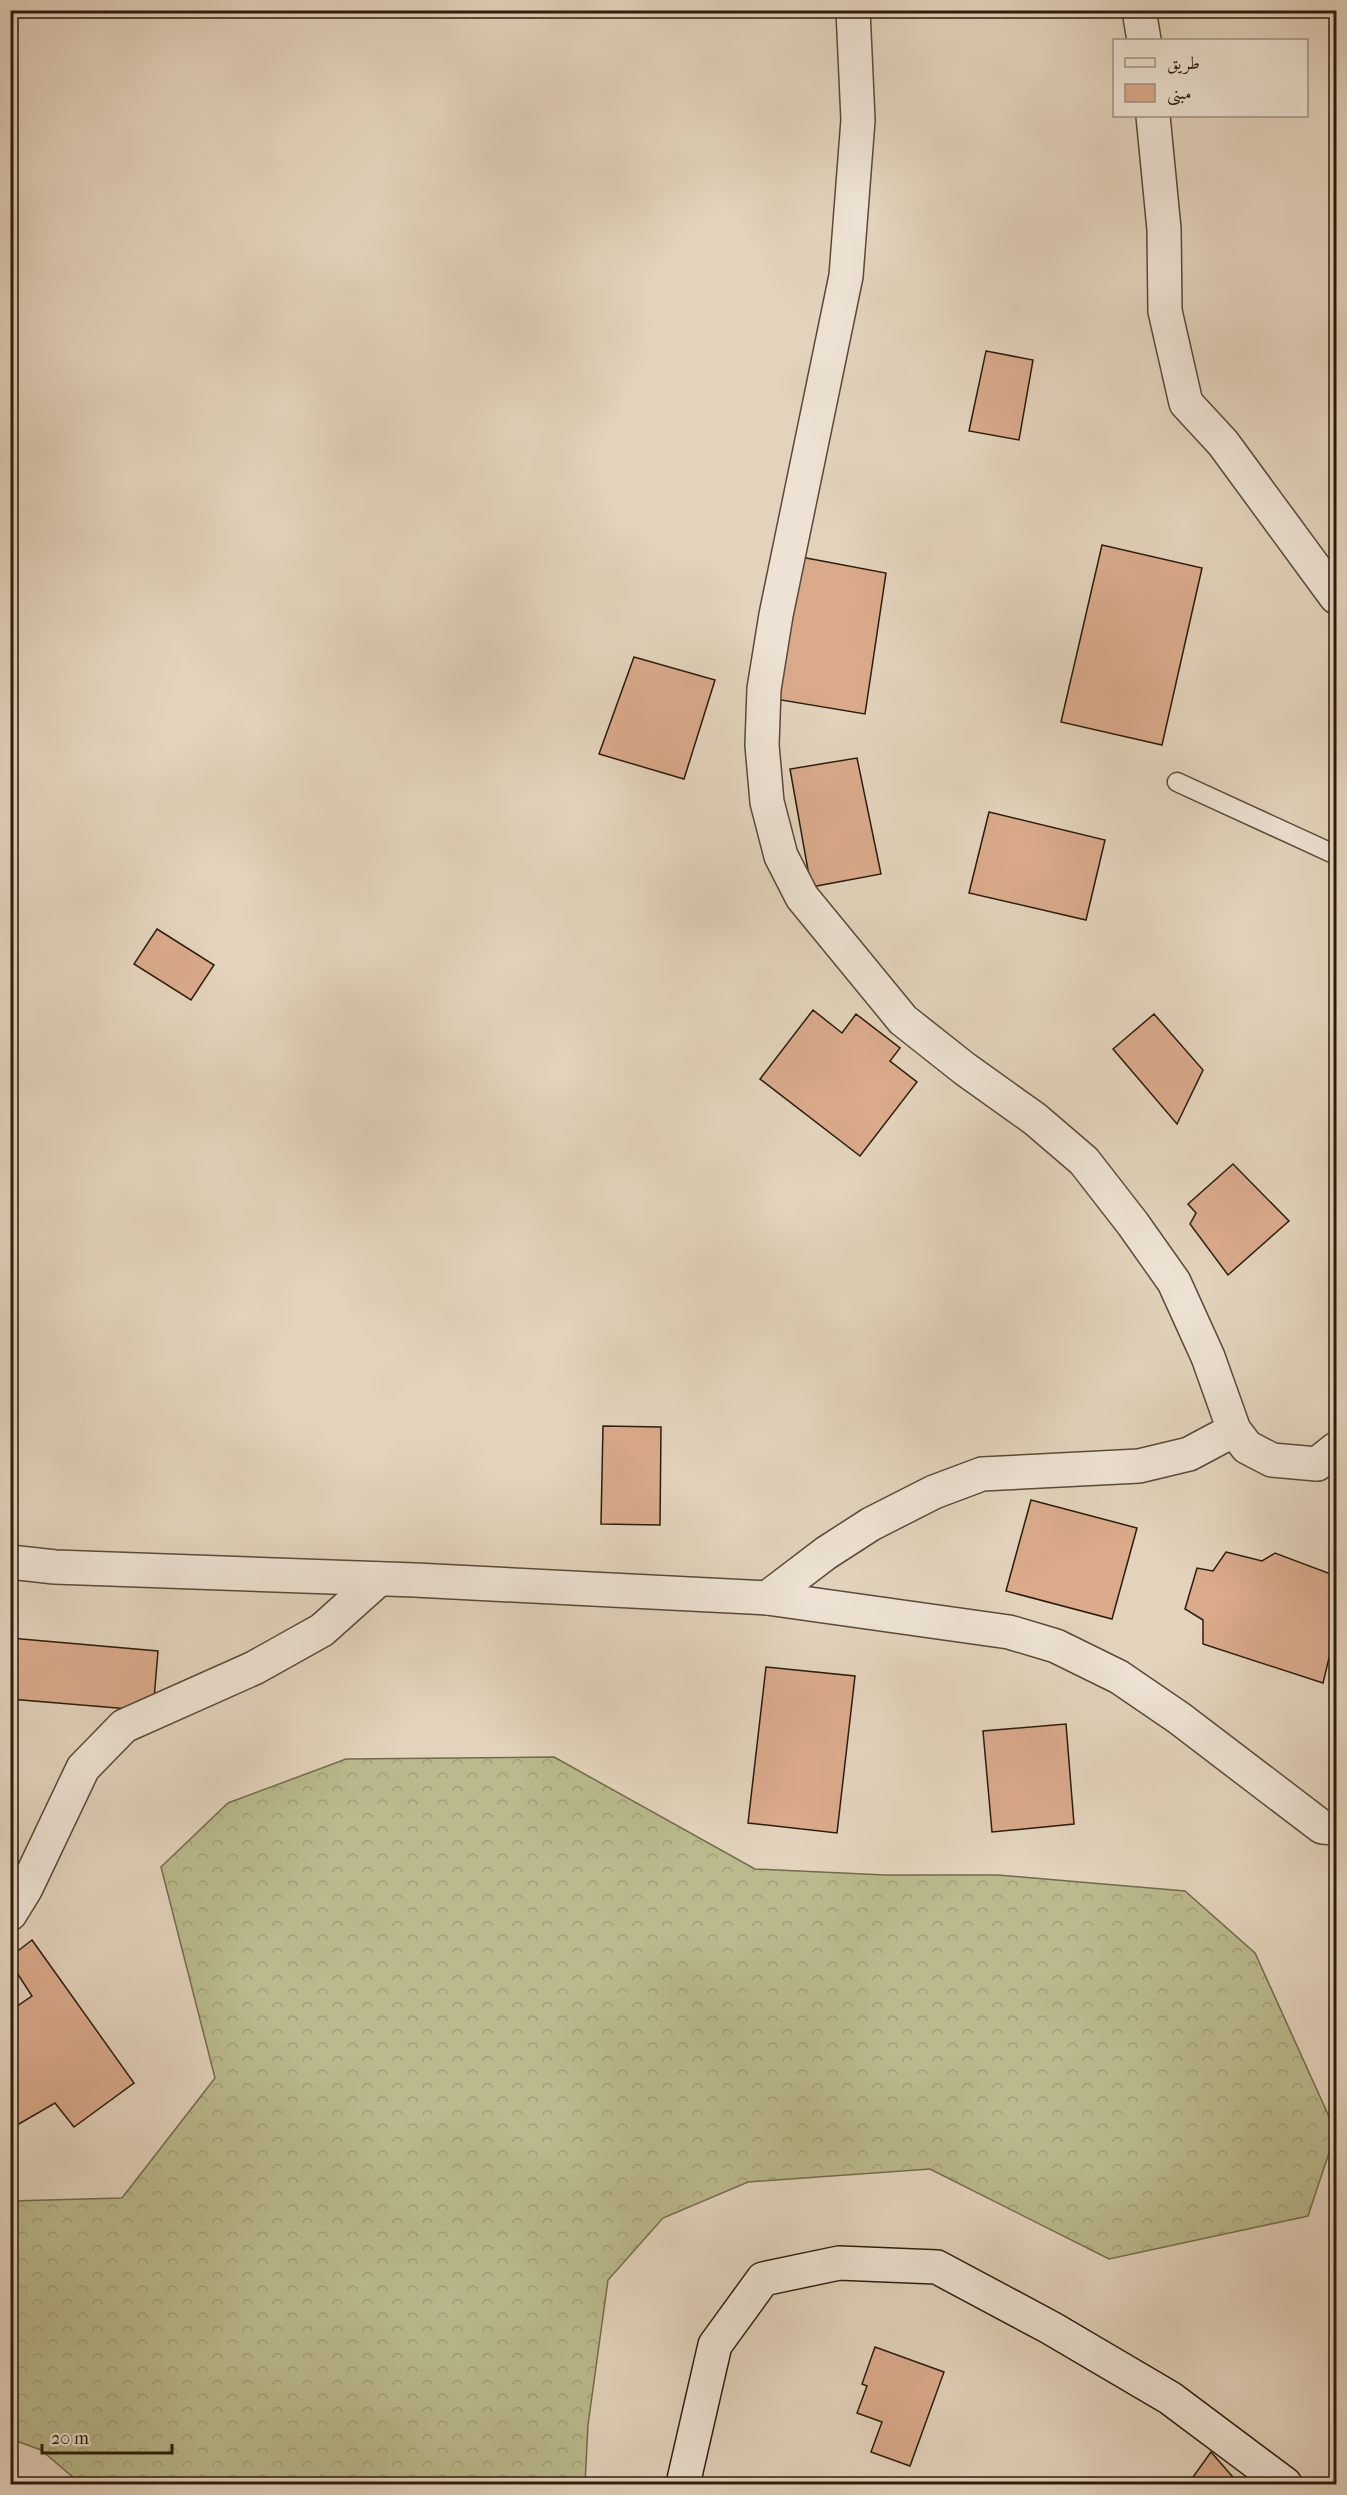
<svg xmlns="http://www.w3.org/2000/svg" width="1347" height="2495" font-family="'IM FELL French Canon',Amiri,serif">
  <defs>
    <pattern id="forest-crowns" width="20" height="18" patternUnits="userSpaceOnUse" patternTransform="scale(1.5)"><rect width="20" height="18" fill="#baba8c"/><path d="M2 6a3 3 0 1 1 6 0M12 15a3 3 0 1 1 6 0" fill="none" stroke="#a09f78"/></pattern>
  </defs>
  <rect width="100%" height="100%" fill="#e3d3bc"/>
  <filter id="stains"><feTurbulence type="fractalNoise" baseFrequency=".00333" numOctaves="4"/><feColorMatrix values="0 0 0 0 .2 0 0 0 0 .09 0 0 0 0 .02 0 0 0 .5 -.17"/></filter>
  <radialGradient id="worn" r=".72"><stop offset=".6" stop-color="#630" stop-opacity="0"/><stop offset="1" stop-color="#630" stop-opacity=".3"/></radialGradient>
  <!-- forest -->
  <path fill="url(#forest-crowns)" stroke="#736b4c" stroke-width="1.5" d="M554 1757 755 1869 885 1875H998L1185 1891 1255 1953 1336 2132 1308 2216 1109 2259 930 2169 748 2182 663 2218 608 2280 588 2425 585 2484H81L41 2450 11 2439V2201L122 2198 215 2078 161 1867 228 1803 346 1759Z"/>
  <!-- building -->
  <g fill="#daaa8b" stroke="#2c1c0c" stroke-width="1.5">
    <path d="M986 351 1033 360 1019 440 969 431Z"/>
    <path d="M1102 545 1202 568 1162 745 1061 722Z"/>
    <path d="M801 557 886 573 865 714 775 699Z"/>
    <path d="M634 657 715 680 684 779 599 754Z"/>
    <path d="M857 758 881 874 811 887 790 769Z"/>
    <path d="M989 812 1105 840 1086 920 969 893Z"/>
    <path d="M157 929 214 965 191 1000 134 964Z"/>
    <path d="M813 1010 842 1033 856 1014 900 1048 890 1061 917 1082 860 1156 760 1079Z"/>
    <path d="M1154 1014 1203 1070 1177 1124 1113 1049Z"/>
    <path d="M1233 1164 1289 1221 1228 1275 1190 1224 1196 1213 1188 1204Z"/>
    <path d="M603 1426 661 1427 660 1525 601 1524Z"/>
    <path d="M1031 1500 1137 1528 1112 1619 1006 1591Z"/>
    <path d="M1226 1552 1262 1561 1275 1553 1336 1576V1629L1323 1683 1203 1644V1620L1185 1609 1197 1568 1213 1571Z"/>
    <path d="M10 1638 158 1651 153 1711 10 1699Z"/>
    <path d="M766 1667 855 1676 837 1833 748 1823Z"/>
    <path d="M1066 1724 1074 1824 992 1832 983 1731Z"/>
    <path d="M32 1940 134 2083 74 2127 55 2103 12 2128 10 2126V2011L32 1996 10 1962V1957Z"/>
    <path d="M875 2347 944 2372 910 2466 871 2452 882 2422 857 2413 867 2386 862 2384Z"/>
    <path d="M1211 2452 1239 2484H1188Z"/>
  </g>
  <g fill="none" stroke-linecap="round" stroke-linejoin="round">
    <defs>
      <path id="service" d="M1177 782 1336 855"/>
      <g id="minor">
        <path d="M853 10 858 120 846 276 776 615 764 689 762 745 767 802 781 856 802 897 903 1020 965 1069 1035 1119 1084 1161 1133 1224 1174 1282 1208 1357 1234 1430 1247 1447 1272 1460 1317 1464 1336 1449"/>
        <path d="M1139 10 1144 40"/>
        <path d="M1153 116 1164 229 1165 311 1186 403 1223 443 1336 597"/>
        <path d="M10 1562 55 1567 415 1580 767 1598 1009 1632 1056 1646 1119 1677 1179 1718 1322 1827 1336 1828"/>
        <path d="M767 1598 826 1553 871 1524 934 1492 982 1474 1139 1466 1189 1454 1234 1430"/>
        <path d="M10 1914 26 1888 83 1768 124 1726 254 1668 322 1630 379 1579"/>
      </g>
      <path id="secondary" d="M683 2484 715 2345 763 2279 839 2263 937 2267 1051 2328 1170 2398 1285 2484"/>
    </defs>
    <!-- service casing -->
    <use href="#service" stroke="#5a4a38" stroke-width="21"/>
    <!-- minor casing -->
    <use href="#minor" stroke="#5a4a38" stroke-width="36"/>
    <!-- secondary casing -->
    <use href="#secondary" stroke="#2c1c0c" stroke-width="36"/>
    <!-- service -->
    <use href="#service" stroke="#ede2d3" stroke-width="18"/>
    <!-- minor -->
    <use href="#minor" stroke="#ede2d3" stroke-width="33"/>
    <!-- secondary -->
    <use href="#secondary" stroke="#ede2d3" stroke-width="33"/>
  </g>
  <!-- margin -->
  <rect width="1347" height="2495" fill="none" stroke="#e3d3bc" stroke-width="36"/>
  <rect x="12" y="12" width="1323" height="2471" fill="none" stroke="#2c1c0c" stroke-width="3"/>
  <rect x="18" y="18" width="1311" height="2459" fill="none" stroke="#2c1c0c" stroke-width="1.5"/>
  <!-- legend -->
  <rect x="1113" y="39" width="195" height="78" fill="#ede2d3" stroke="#a09383" stroke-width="1.5"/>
  <rect x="1125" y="58" width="30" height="9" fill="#ede2d3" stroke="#a09383" stroke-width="1.5"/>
  <text x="1167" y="69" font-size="18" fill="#2c1c0c">طريق</text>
  <rect x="1125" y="84" width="30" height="18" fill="#daaa8b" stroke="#a09383" stroke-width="1.5"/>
  <text x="1167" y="99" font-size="18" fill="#2c1c0c">مبنى</text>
  <!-- scale -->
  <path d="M42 2444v9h130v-9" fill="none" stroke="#2c1c0c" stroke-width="3"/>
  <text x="51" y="2444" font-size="18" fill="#2c1c0c" stroke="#ede2d3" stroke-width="4.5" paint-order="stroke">20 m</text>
  <rect width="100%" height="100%" filter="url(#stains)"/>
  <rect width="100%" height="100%" fill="url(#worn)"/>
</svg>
